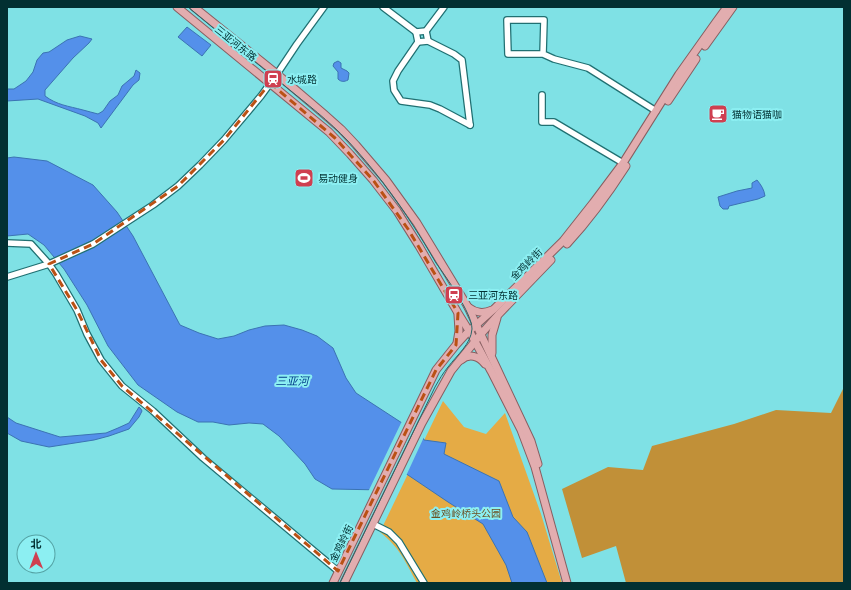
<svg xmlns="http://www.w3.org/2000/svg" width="851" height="590" font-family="'Titillium Web','Noto Sans SC',sans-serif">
  <rect width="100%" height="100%" fill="#7fe1e5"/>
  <!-- green -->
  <path fill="#e5ab45" d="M443 401 464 427 486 434 505 413 541 514 562 583H417C405 561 400 548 380 532Z"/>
  <!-- forest -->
  <path fill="#c19038" d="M844 387V583H626L616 546 582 558 562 489 608 467 643 470 652 446 734 424 776 410 831 413Z"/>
  <!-- water -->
  <g fill="#5490ea" stroke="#3b73b3">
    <path d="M187 27 211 45 202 56 178 37Z"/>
    <path d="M80 36 92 39 89 43 73 58 45 90V96C57 105 68 106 83 110 88 111 93 113 98 114L103 111 110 101 118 95 122 86 134 76 136 70 140 73 139 80 133 85 101 128 98 123 85 116 38 99 7 101V89H14L26 81 33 72 37 60 43 53 49 52 67 40Z"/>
    <path d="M338 61 341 63V68L347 71 349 73 348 80C344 82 341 82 338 79V72L333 66 334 63Z"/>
    <path d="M14 157 47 161 93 185 117 212 133 236 180 325 199 333 218 339 234 336 249 330 265 326 284 325 302 330 317 336 333 348 346 378 356 393 422 436 424 440 446 443 444 454 499 481 513 517 527 532 547 583H512L506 565 483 524 448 502 405 473 383 490 332 489 315 479 305 464 279 436 263 424 249 423 229 425 213 422H198L177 412 138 385 108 346 87 305 64 269 44 245 28 234 7 236V158Z"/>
    <path d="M757 180C761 185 764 189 765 196L758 199 729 206 728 209H723L720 206 718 197 737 191 752 188V183Z"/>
    <path d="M139 407 141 409 142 411 139 417 129 429 109 436 94 440 49 447 21 441 7 433V417L16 423 60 437 106 433 118 428 129 423Z"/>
  </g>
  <!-- pier -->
  <path fill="#7fe1e5" d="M402 421 423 435 424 437 406 476 384 492H368Z"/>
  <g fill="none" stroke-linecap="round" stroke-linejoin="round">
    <defs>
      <g id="minor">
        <path d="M383 7 416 32 426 31 444 7"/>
        <path d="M416 32 418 42 398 71 393 81 394 90 401 101 430 105 440 109 470 125"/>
        <path d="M428 41 454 54 462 60 470 125"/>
        <path d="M418 42 428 41 426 31"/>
        <path d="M543 54 544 20H507L508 54H543L554 59 588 68 656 111"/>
        <path d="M542 95V122H554L623 163"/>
        <path d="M7 243 31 244 49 264 56 274 77 310 87 334 101 360 122 386 153 411 203 458 338 571"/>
        <path d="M7 277 49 264 93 244 153 205 178 186 200 165 224 140 261 96 277 74 297 44 324 7"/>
        <path d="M373 524 389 532 399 542 424 583"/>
      </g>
      <g id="major">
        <path d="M177 7 329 132 350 154 373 180 397 211 419 246 458 313 471 334 491 371 521 430 535 467 567 583"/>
        <path d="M194 7 277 74 324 114 341 129 356 145 386 180 417 223 468 307 531 441 538 464"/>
        <path d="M705 46 733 7"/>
        <path d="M668 101 696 59"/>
        <path d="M567 244C589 220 608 194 626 166"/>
        <path d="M468 307C476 313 483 314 492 310"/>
        <path d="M457 343 459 331 458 315"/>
        <path d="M492 353V335L497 318"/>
        <path d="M461 360C469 353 479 356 485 364"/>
        <path d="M333 583 436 370 456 345 466 334 494 309 563 241 593 203 623 163 679 74 716 22 727 7"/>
        <path d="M344 583 422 423 451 371 481 334 498 315 551 260"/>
      </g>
    </defs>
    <!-- minor casing -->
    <use href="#minor" stroke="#207072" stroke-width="8"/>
    <!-- major casing -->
    <use href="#major" stroke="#875e61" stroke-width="9"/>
    <!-- minor -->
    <use href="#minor" stroke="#fff" stroke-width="5.5"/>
    <!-- major -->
    <use href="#major" stroke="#e2adaf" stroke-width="7"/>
    <!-- tram -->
    <path stroke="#286669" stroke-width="1" d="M188 7C220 34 253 60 286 87 307 104 329 121 348 141 372 167 395 197 414 227 422 239 429 251 436 263 446 277 472 313 472 329 471 344 457 355 448 367 443 373 439 380 435 387L340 583"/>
  </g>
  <!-- marked area -->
  <path fill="none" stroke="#ba5114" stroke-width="3" stroke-dasharray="8 5" stroke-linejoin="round" d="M270 83 335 138 373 180 408 229 458 313 456 345 436 370 338 571 122 386 101 360 77 310 49 264 93 244 178 186 224 140Z"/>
  <!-- icons -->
  <defs>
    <symbol id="station-square" viewBox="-11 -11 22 22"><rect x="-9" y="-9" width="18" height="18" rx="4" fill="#cf3f50" stroke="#8ceff2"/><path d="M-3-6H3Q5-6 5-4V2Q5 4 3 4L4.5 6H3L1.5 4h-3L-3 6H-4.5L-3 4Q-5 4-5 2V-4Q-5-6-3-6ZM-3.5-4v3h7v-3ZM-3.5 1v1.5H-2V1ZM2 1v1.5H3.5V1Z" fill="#fff"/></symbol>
    <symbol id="cafe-square" viewBox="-11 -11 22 22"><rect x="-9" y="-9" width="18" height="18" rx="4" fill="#cf3f50" stroke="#8ceff2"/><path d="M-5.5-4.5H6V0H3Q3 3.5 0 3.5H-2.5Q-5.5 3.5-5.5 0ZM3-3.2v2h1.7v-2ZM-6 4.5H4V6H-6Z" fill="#fff"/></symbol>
    <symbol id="stadium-square" viewBox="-11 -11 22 22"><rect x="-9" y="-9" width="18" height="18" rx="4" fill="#cf3f50" stroke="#8ceff2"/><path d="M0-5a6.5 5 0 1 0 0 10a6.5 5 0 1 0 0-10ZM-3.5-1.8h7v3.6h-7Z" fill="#fff"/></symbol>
  </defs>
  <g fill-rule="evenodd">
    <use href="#station-square" x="262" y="68" width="22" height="22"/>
    <use href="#cafe-square" x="707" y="103" width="22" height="22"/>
    <use href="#stadium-square" x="293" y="167" width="22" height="22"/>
    <use href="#station-square" x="443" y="284" width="22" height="22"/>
  </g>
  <g text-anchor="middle" stroke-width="4" stroke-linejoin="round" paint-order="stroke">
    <!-- street labels -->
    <g font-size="10" fill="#023032" stroke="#8ceff2">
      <text transform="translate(236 43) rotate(39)" y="4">三亚河东路</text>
      <text transform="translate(526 264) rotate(-45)" y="4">金鸡岭街</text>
      <text transform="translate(341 543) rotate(-64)" y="4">金鸡岭街</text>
    </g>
    <!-- poi labels -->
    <g font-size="10" fill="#023032" stroke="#8ceff2" text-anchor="start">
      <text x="287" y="83">水城路</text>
      <text x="732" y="118">猫物语猫咖</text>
      <text x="318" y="182">易动健身</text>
      <text x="468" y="299">三亚河东路</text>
    </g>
    <!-- park labels -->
    <g font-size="10" fill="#6c5124" stroke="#8ceff2">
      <text x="466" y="517">金鸡岭桥头公园</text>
    </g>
    <!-- water labels -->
    <g font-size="11" font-style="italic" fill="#003b89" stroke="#8ceff2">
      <text x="292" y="385">三亚河</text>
    </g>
  </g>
  <!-- border -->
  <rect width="851" height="590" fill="none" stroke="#023032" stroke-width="16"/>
  <!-- north arrow -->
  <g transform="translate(36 554) rotate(359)"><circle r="19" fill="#8ceff2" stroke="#55a3a5"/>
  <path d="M0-3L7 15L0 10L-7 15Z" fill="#cf3f50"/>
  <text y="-6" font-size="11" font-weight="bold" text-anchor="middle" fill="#023032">北</text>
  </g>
</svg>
